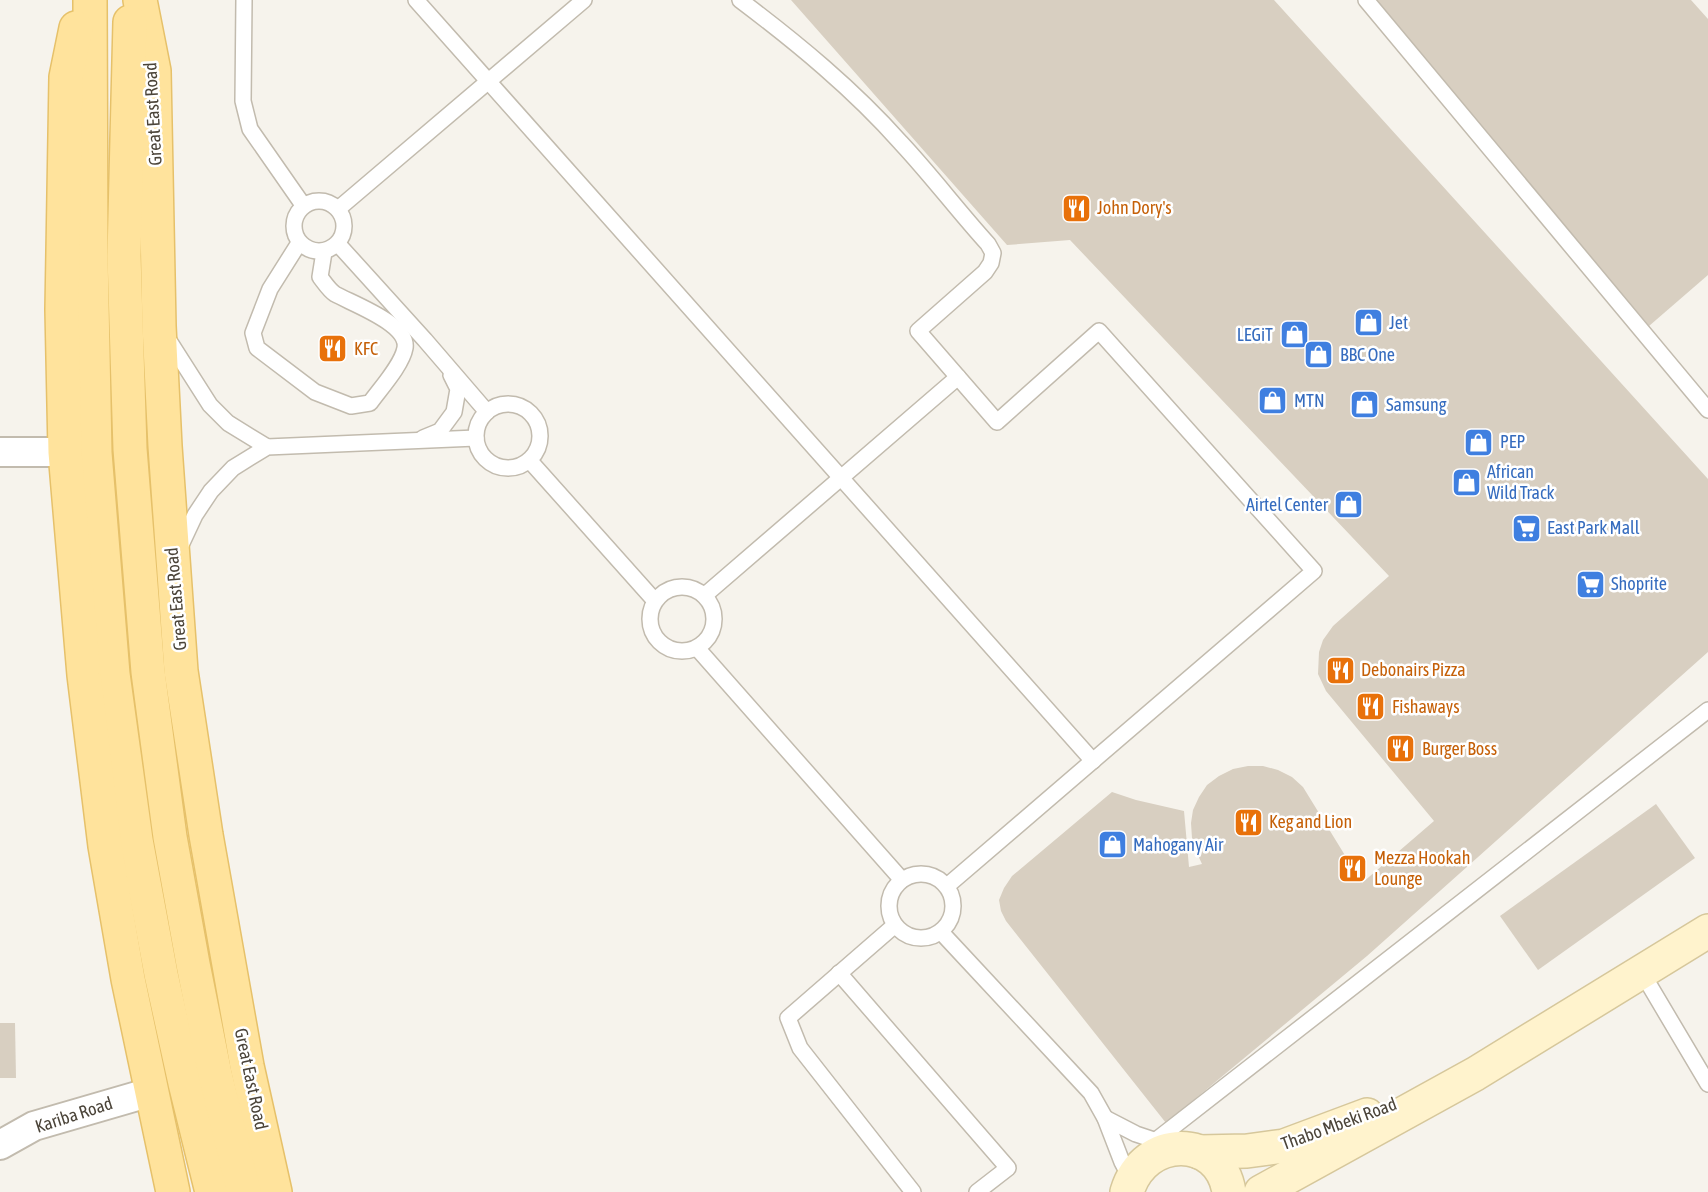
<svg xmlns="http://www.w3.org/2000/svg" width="1708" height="1192" font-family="'Asap Condensed',sans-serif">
  <rect width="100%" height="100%" fill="#f6f3ec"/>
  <!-- building -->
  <g fill="#d8cfc1">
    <path d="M791 0H1274L1708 479V652L1367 956 1166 1123 1006 921 1001 911 999 900 1004 888 1012 876 1112 792 1136 800 1184 811 1189 867 1202 864 1196 851 1192 838 1191 823 1193 810 1199 797 1207 785 1219 776 1233 769 1248 766H1263L1278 770 1292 777 1303 787 1362 883 1434 821 1326 691 1318 674 1319 652 1323 640 1333 626 1389 576 1070 240 1007 245Z"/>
    <path d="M1375 0H1691L1708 19V275L1649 326Z"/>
    <path d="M1656 804 1695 858 1538 970 1500 916Z"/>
    <path d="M0 1023H15L16 1078H0Z"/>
  </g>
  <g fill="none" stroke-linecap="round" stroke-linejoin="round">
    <defs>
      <g id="service">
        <path d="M244 0 243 101 250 129 303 205"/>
        <path d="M416 0 1093 761"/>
        <path d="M740 0C797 43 853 89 901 143 931 175 958 211 988 244L993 253 991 263 985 272 918 331 997 422 1099 331 1314 571 947 886"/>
        <path d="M1366 0 1708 410"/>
        <circle cx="319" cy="226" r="25"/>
        <path d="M338 209 584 0"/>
        <path d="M299 243 270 289 253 333 257 348 315 392 351 406 370 403C380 389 402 365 405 348 409 324 353 304 335 294 329 290 324 282 320 277L324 252"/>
        <path d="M338 244 425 340 487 412"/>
        <path d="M166 336 210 405 228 423 267 447"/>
        <circle cx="508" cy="436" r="32"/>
        <path d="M423 438 440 431 454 412 458 389 451 375"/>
        <path d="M530 461 655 601"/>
        <path d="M180 547 195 515 211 491 233 468 267 447 476 438"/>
        <circle cx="682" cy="619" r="32"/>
        <path d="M705 595 958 377"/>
        <path d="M697 648 902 880"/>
        <circle cx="921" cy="906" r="32"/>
        <path d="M895 925 788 1018 800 1048 913 1192"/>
        <path d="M941 932 1091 1093 1105 1118 1122 1162 1131 1179"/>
        <path d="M1641 971 1708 1084"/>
        <path d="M839 973 1008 1168 977 1192"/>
        <path d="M1105 1118 1136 1134 1163 1143"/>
        <path d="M1155 1141 1708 710"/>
      </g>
      <g id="minor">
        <path d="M0 452H65"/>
        <path d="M0 1145 34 1126 151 1092"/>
      </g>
      <g id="secondary">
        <path d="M1199 1152 1247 1151 1284 1146 1367 1115"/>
        <path d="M1127 1192C1144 1134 1220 1134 1229 1192"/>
        <path d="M1261 1192 1475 1074 1708 931"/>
      </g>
      <g id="primary">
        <path d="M90 0 91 254 95 453 113 674 136 840 161 974 185 1083 212 1192"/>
        <path d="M140 0 154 71 159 326 165 446 181 671 206 835 247 1066 275 1192"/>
        <path d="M130 22 124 256 130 449 148 672 170 837 193 964 215 1074 244 1192"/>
        <path d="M76 28 66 77 62 310 65 452 84 675 105 846 128 979 173 1192"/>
      </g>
    </defs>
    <!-- service casing -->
    <use href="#service" stroke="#c2bbae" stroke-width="18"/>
    <!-- minor casing -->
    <use href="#minor" stroke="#c2bbae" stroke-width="32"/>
    <!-- secondary casing -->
    <use href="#secondary" stroke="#d6c79b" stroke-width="36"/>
    <!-- primary casing -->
    <use href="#primary" stroke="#e6c16a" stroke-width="36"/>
    <!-- service -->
    <use href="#service" stroke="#fff" stroke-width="15"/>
    <!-- minor -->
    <use href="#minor" stroke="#fff" stroke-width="28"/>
    <!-- secondary -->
    <use href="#secondary" stroke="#fff3cd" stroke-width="33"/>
    <!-- primary -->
    <use href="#primary" stroke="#ffe39c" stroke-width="33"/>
  </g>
  <!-- icons -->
  <defs>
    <symbol id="restaurant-square" viewBox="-11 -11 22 22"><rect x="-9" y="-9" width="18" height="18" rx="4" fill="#e8710a" stroke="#fff"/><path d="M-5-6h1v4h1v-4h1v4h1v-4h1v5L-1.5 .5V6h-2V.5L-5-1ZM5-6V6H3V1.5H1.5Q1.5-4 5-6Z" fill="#fff"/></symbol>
    <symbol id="shop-square" viewBox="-11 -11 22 22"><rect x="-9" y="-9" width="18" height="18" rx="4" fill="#3f7fe0" stroke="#fff"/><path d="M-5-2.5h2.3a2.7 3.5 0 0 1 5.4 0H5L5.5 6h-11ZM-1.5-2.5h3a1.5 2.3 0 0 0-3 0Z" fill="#fff"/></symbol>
    <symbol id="supermarket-square" viewBox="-11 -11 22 22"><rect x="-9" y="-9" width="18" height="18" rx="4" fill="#3f7fe0" stroke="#fff"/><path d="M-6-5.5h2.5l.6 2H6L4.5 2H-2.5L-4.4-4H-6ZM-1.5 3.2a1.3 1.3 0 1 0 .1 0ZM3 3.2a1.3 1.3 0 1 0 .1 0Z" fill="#fff"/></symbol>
  </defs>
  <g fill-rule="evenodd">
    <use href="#restaurant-square" x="1060" y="192" width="33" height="33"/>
    <use href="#shop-square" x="1352" y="306" width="33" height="33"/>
    <use href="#shop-square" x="1278" y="318" width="33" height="33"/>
    <use href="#restaurant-square" x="316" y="332" width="33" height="33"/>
    <use href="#shop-square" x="1302" y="338" width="33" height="33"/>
    <use href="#shop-square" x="1256" y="384" width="33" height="33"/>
    <use href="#shop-square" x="1348" y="388" width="33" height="33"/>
    <use href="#shop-square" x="1462" y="426" width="33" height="33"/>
    <use href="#shop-square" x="1450" y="466" width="33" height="33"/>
    <use href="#shop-square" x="1332" y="488" width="33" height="33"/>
    <use href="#supermarket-square" x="1510" y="512" width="33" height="33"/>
    <use href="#supermarket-square" x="1574" y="568" width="33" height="33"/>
    <use href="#restaurant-square" x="1324" y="654" width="33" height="33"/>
    <use href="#restaurant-square" x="1354" y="690" width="33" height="33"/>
    <use href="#restaurant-square" x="1384" y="732" width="33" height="33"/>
    <use href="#restaurant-square" x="1232" y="806" width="33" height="33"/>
    <use href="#shop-square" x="1096" y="828" width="33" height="33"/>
    <use href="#restaurant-square" x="1336" y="852" width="33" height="33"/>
  </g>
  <g text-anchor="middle" stroke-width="5" stroke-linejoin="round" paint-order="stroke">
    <!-- street labels -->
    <g font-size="18" fill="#4b4439" stroke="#fff">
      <text transform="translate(153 114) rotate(-93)" y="6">Great East Road</text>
      <text transform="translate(176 599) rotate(-95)" y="6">Great East Road</text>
      <text transform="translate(251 1079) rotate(78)" y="6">Great East Road</text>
      <text transform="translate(74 1115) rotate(-18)" y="6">Kariba Road</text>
      <text transform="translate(1339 1124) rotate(-20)" y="6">Thabo Mbeki Road</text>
    </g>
    <!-- food labels -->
    <g font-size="18" fill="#c56008" stroke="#fff" text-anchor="start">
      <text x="1097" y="214">John Dory's</text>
      <text x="354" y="355">KFC</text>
      <text x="1361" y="676">Debonairs Pizza</text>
      <text x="1392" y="713">Fishaways</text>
      <text x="1422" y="755">Burger Boss</text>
      <text x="1269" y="828">Keg and Lion</text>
      <text x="1374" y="864">Mezza Hookah<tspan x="1374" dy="21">Lounge</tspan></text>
    </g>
    <!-- shop labels -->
    <g font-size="18" fill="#366cbe" stroke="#fff" text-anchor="start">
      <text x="1389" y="329">Jet</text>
      <text x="1273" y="341" text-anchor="end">LEGiT</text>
      <text x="1340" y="361">BBC One</text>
      <text x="1294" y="407">MTN</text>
      <text x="1386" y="411">Samsung</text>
      <text x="1500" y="448">PEP</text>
      <text x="1487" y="478">African<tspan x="1487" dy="21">Wild Track</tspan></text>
      <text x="1328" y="511" text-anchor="end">Airtel Center</text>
      <text x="1547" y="534">East Park Mall</text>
      <text x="1611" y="590">Shoprite</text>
      <text x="1133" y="851">Mahogany Air</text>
    </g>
  </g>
</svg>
